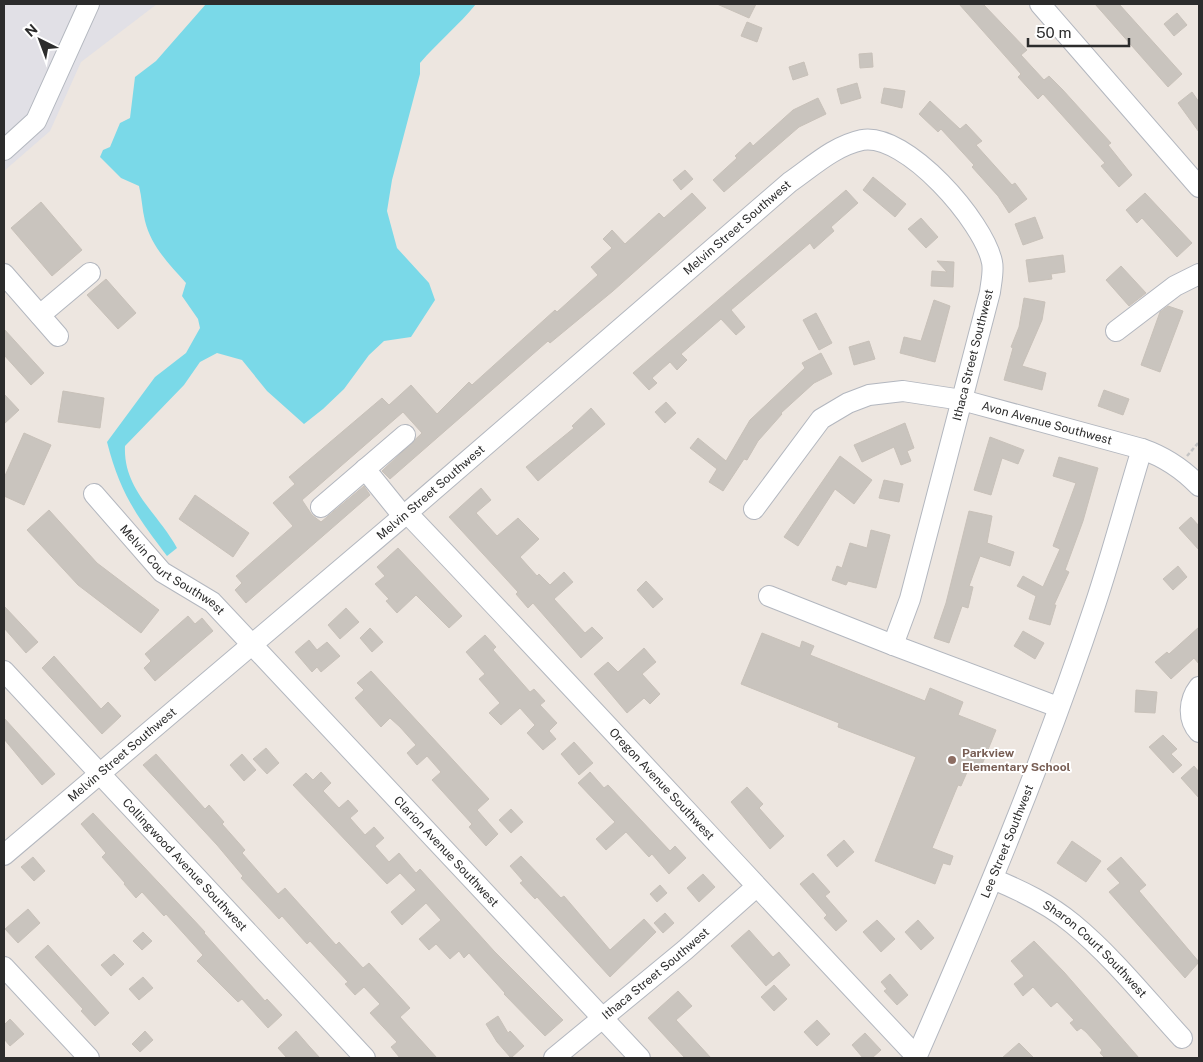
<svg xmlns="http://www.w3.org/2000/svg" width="1203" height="1062" font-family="'Public Sans',sans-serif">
  <rect width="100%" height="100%" fill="#ede6e0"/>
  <!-- industrial -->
  <path fill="#e1e0e6" d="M4 4H157L81 62 50 131 4 171Z"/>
  <!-- water -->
  <path fill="#7ad9e8" d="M206 4H476C459 25 438 42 420 63V74L392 180 387 211 397 248 429 283 435 300 411 337 384 341 369 355 344 389 323 409 304 424 267 391 242 360 217 353 200 362 184 385 125 446C123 490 158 513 177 548L167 556C136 515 120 493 107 442L155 377 186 353 200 328 198 319 182 296 186 283C169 264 151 246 145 221 142 209 142 198 139 186L121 178 100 157 103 150 110 147 120 123 130 118 135 77 156 61Z"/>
  <!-- building -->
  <g fill="#c9c4be" stroke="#c8c1b9">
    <path d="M717 4H756L749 18Z"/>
    <path d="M959 4H983L1027 50 1021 55 1044 80 1049 76 1062 89 1111 143 1108 145 1132 175 1119 187 1101 166 1105 163 1043 94 1038 99 1018 77 1021 74Z"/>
    <path d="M1095 4H1119L1182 74 1168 87Z"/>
    <path d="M1177 13 1187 25 1174 36 1164 24Z"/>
    <path d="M747 22 762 28 757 42 741 36Z"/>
    <path d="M872 53 873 67 860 68 859 54Z"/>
    <path d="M804 62 808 75 793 80 789 67Z"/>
    <path d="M857 83 861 98 841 104 837 89Z"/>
    <path d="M884 88 905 91 902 108 881 103Z"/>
    <path d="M1192 92 1199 102V132L1178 103Z"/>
    <path d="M818 98 826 114 799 127 724 192 713 180 737 158 735 156 750 142 753 146 793 110Z"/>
    <path d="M930 101 960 129 966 124 982 141 976 145 1012 185 1015 183 1027 199 1009 213 998 196 972 167 974 165 941 129 938 132 919 114Z"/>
    <path d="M685 170 693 179 681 190 673 180Z"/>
    <path d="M873 177 906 204 895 217 863 190Z"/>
    <path d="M846 190 858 203 831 227 834 231 814 249 810 243 731 310 745 327 736 335 721 319 681 354 687 360 677 370 670 362 652 378 657 383 649 390 633 373Z"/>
    <path d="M692 193 706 208 613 291 550 343 548 341 390 479 382 471 422 433 403 412 302 500 312 515 321 522 364 486 370 495 246 603 235 590 242 583 236 576 293 526 273 503 295 484 289 477 382 398 389 405 411 385 437 414 469 382 472 385 555 310 557 312 598 275 591 267 612 248 603 239 612 230 625 244 659 213 664 218Z"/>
    <path d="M1145 193 1192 243 1177 257 1142 218 1137 223 1126 210Z"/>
    <path d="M41 202 82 250 52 276 11 228Z"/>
    <path d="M1035 217 1043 238 1023 245 1015 224Z"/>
    <path d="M921 218 938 237 926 248 908 229Z"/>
    <path d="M1063 255 1065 272 1051 274 1052 279 1029 282 1026 260Z"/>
    <path d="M937 261 954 262 953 287 931 286 932 271 947 272Z"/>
    <path d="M1121 266 1146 293 1129 306 1106 280Z"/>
    <path d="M106 279 136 313 118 329 87 295Z"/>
    <path d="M1024 298 1045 302 1042 320 1022 366 1046 373 1042 390 1004 380 1013 348 1011 347 1019 327Z"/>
    <path d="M934 300 950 306 935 362 900 353 904 337 921 341Z"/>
    <path d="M1168 306 1183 311 1160 372 1141 365 1160 312Z"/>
    <path d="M816 313 832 343 819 350 803 320Z"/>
    <path d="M4 329 44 373 31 385 4 355Z"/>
    <path d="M869 341 875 359 854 365 849 347Z"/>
    <path d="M821 353 832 374 814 383 781 413 782 414 758 441 747 460 744 459 723 491 709 482 717 469 690 448 698 438 726 461 750 420 805 368 802 363Z"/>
    <path d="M1104 390 1129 399 1123 415 1098 406Z"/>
    <path d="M63 391 104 398 100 428 58 422Z"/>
    <path d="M4 394 19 410 4 424Z"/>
    <path d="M666 402 676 413 665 423 655 412Z"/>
    <path d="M591 408 605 424 538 481 526 467 574 428 572 426Z"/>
    <path d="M905 423 914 448 907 451 911 461 901 465 894 447 862 462 854 445Z"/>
    <path d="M24 433 51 445 24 505 4 496V478Z"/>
    <path d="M990 437 1024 450 1018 464 1002 458 991 495 974 490Z"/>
    <path d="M840 456 872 480 854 504 835 489 798 546 784 537Z"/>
    <path d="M1059 457 1098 468 1083 521 1065 570 1069 572 1054 605H1056L1050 625 1029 619 1036 596 1017 586 1023 576 1043 587 1060 549 1053 546 1076 483 1053 476Z"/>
    <path d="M884 480 903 484 899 502 879 498Z"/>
    <path d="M481 488 491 500 476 513 497 536 518 518 539 539 520 557 537 576 539 574 550 585 564 572 573 582 554 599 585 633 592 627 603 638 581 658 533 603 528 608 516 594 518 592 449 517Z"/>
    <path d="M195 495 249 533 233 557 179 519Z"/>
    <path d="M49 510 97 563 159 610 141 633 78 585 27 530Z"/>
    <path d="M969 511 992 516 987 543 1014 552 1010 566 980 556 969 586 973 587 968 608 962 606 949 643 934 638 946 603Z"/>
    <path d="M1191 517 1199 526V550L1179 528Z"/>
    <path d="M871 530 890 535 876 588 848 581 846 585 832 580 837 566 842 568 850 543 867 548Z"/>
    <path d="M398 548 462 616 449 628 416 595 397 613 386 601 389 599 375 584 385 576 377 567Z"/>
    <path d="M1178 566 1187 577 1173 590 1163 579Z"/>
    <path d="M646 581 663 599 653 608 637 590Z"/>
    <path d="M4 606 38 642 26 653 4 628Z"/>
    <path d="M346 608 359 622 340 639 328 625Z"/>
    <path d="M188 616 195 624 202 618 213 631 155 681 144 668 151 661 145 654Z"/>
    <path d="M1199 627V664L1194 658 1171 679 1155 662 1167 652 1169 654Z"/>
    <path d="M370 628 383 642 372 652 360 638Z"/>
    <path d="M1023 631 1044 643 1035 659 1014 646Z"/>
    <path d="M762 633 800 648 802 641 814 646 810 655 925 701 930 688 963 702 958 715 996 730 981 767 971 763 961 786 958 785 932 848 953 856 950 865 943 863 935 884 875 861 916 757 838 727 839 723 741 684Z"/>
    <path d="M485 635 496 647 493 650 530 692 534 689 545 701 540 705 557 723 549 731 556 739 543 750 527 733 535 725 520 708 501 725 489 713 500 703 479 679 485 674 466 652Z"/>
    <path d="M309 640 317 650 327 642 340 656 321 672 317 667 312 672 295 652Z"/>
    <path d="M644 648 656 662 642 674 660 694 650 704 644 698 627 713 594 674 608 662 618 672Z"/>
    <path d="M54 656 101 709 108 702 121 716 102 734 42 668Z"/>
    <path d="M371 671 489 799 477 810 498 834 486 846 469 827 472 824 432 780 441 772 427 756 417 765 407 753 416 745 400 727 390 718 381 727 355 698 364 690 357 683Z"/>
    <path d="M1136 690 1157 692 1155 713 1135 712Z"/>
    <path d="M4 718 55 774 42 785 4 739Z"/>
    <path d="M1163 735 1177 749 1171 754 1182 765 1173 773 1149 747Z"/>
    <path d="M574 742 593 763 579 775 561 754Z"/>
    <path d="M266 748 279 763 267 774 253 759Z"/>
    <path d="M156 754 205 809 209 805 224 822 222 824 245 850 242 853 278 894 285 888 336 945 339 942 363 968 369 963 410 1008 400 1017 437 1058H400L391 1047 397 1042 370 1013 380 1004 364 987 355 995 345 984 348 982 310 941 307 944 282 916 279 919 241 878 243 876 217 845 143 765Z"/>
    <path d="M242 754 256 770 244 781 230 765Z"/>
    <path d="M1194 766 1199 772V798L1181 778Z"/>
    <path d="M321 772 331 783 323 791 339 808 348 800 358 811 350 818 365 835 374 827 384 838 375 846 389 862 399 853 416 873 420 869 494 951 563 1020 545 1036 504 994 505 993 469 953 464 958 459 951 450 959 436 944 429 950 419 939 441 920 426 903 402 925 391 912 416 890 400 873 387 884 293 785 306 773 313 780Z"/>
    <path d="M590 772 604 788 608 785 670 851 675 846 686 858 669 874 652 854 649 857 626 832 606 850 596 839 615 822 578 783Z"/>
    <path d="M747 787 763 804 759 808 784 836 770 849 731 802Z"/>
    <path d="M511 809 523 822 511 833 499 820Z"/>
    <path d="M93 813 191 917 205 932 204 933 265 1001 267 999 282 1015 268 1028 242 999 238 1002 197 961 203 955 166 914 164 916 142 892 136 898 124 884 125 883 102 857 106 853 81 824Z"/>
    <path d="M844 840 854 852 837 867 827 855Z"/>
    <path d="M1072 841 1101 861 1086 882 1057 863Z"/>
    <path d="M521 856 561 898 564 896 610 950 644 919 656 932 610 977 537 897 535 899 520 883 523 881 510 866Z"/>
    <path d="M33 857 45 871 34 881 21 867Z"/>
    <path d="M1121 857 1146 885 1139 891 1199 962 1185 978 1109 892 1120 883 1107 869Z"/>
    <path d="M813 873 830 892 825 896 847 921 836 931 824 918 827 915 800 884Z"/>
    <path d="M703 874 715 887 699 902 687 888Z"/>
    <path d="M660 885 667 893 657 902 650 894Z"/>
    <path d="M28 909 40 923 18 943 5 929Z"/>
    <path d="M665 913 674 923 663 933 654 923Z"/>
    <path d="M877 920 895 939 881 952 863 932Z"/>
    <path d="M918 920 934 938 921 950 905 932Z"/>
    <path d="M749 930 773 957 779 952 790 965 766 986 731 946Z"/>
    <path d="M143 932 152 941 142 950 133 941Z"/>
    <path d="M1034 941 1064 972 1139 1058H1105L1100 1053 1102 1050 1086 1032 1081 1028 1077 1031 1070 1023 1074 1020 1057 1002 1051 1007 1033 987 1023 996 1014 984 1024 976 1011 961Z"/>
    <path d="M48 945 109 1013 95 1026 81 1011 83 1009 35 957Z"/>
    <path d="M114 954 124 964 111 976 101 965Z"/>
    <path d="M890 974 908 995 897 1005 884 991 887 989 881 982Z"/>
    <path d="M143 977 153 988 139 1000 129 989Z"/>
    <path d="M774 985 787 999 774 1011 761 997Z"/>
    <path d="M678 991 692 1006 676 1020 711 1058H685L648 1018Z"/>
    <path d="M498 1016 508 1033 510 1031 524 1046 511 1058 497 1042 486 1024Z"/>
    <path d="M10 1019 24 1034 10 1046 4 1039V1025Z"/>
    <path d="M817 1020 830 1034 817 1046 804 1032Z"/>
    <path d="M145 1031 153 1040 140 1052 132 1044Z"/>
    <path d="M296 1031 309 1046 320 1058H287L278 1048Z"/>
    <path d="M865 1033 881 1050 872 1058H863L852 1045Z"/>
    <path d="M1019 1043 1034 1058H1002Z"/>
  </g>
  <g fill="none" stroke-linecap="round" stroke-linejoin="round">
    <defs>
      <g id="minor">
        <path d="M1040 4 1199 187"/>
        <path d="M4 150 36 121 89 4"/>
        <path d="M4 274 58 336"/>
        <path d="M40 315 90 273"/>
        <path d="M1116 331 1175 286 1199 274"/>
        <path d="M365 469 403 516"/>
        <path id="s1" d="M94 494 162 572 212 602 640 1058"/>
        <path d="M321 507 405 435"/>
        <path id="s2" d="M754 509 821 419 848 403 869 395 903 391 962 400 1142 449C1165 457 1182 468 1199 486"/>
        <path id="s3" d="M407 513C579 693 746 876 917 1057"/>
        <path d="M893 645 1058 707"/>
        <path id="s4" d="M4 671 365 1058"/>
        <path d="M1199 687C1189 700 1187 719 1199 732"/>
        <path id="s5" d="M4 855 407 513 790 182C813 166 834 146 862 140 906 132 984 222 992 262 994 271 991 283 990 292L910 599 893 645 769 596"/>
        <path id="s6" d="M993 879C1022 891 1049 904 1073 924 1113 957 1147 1000 1182 1038"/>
        <path d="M4 967 89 1058"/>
        <path id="s7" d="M554 1058 685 950 756 887"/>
        <path id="s8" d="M916 1058C981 909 1044 759 1095 605 1112 554 1126 501 1142 449"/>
      </g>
    </defs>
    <!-- minor casing -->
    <use href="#minor" stroke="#b3b7bf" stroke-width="22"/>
    <!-- path -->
    <path stroke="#c4c4c4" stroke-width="2.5" stroke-dasharray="4 2.5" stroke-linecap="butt" d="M1187 456 1199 442"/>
    <!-- minor -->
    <use href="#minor" stroke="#fff" stroke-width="20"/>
  </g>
  <!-- markers -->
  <circle fill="#8d6e63" stroke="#fff" stroke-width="2" cx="952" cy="760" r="5"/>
  <g text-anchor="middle" stroke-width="4" stroke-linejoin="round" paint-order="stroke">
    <!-- street labels -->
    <g font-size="12" fill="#2c2c2c" stroke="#fff">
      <text dy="4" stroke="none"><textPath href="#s5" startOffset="965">Melvin Street Southwest</textPath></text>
      <text transform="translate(973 355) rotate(-76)" y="4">Ithaca Street Southwest</text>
      <text dy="4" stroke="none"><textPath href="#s2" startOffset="348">Avon Avenue Southwest</textPath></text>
      <text dy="4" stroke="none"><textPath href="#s5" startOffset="560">Melvin Street Southwest</textPath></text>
      <text dy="4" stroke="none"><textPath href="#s1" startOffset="110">Melvin Court Southwest</textPath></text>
      <text dy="4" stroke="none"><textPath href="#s5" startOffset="155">Melvin Street Southwest</textPath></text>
      <text dy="4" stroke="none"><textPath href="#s3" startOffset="372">Oregon Avenue Southwest</textPath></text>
      <text dy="4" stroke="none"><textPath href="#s8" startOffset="235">Lee Street Southwest</textPath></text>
      <text dy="4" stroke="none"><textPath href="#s1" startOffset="504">Clarion Avenue Southwest</textPath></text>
      <text dy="4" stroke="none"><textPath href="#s4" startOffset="265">Collingwood Avenue Southwest</textPath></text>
      <text dy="4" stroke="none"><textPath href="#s6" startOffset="125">Sharon Court Southwest</textPath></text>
      <text dy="4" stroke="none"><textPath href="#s7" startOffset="132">Ithaca Street Southwest</textPath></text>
    </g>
    <!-- education labels -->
    <g font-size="12" font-weight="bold" fill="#785e54" stroke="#fff" text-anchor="start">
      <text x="962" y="757">Parkview<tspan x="962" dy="14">Elementary School</tspan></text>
    </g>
  </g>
  <!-- border -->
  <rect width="1203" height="1062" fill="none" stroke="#2c2c2c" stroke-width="10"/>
  <!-- north arrow -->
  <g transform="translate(40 40) rotate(318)" stroke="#ffffff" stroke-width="4" paint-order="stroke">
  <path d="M0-4L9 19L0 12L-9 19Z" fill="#2c2c2c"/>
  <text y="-8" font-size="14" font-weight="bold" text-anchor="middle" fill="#2c2c2c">N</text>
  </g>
  <!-- scale -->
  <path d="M1028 38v8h101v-8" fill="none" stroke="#2c2c2c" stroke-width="2.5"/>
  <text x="1036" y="38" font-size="15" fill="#2c2c2c" stroke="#ffffff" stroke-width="4" paint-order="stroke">50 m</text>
</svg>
